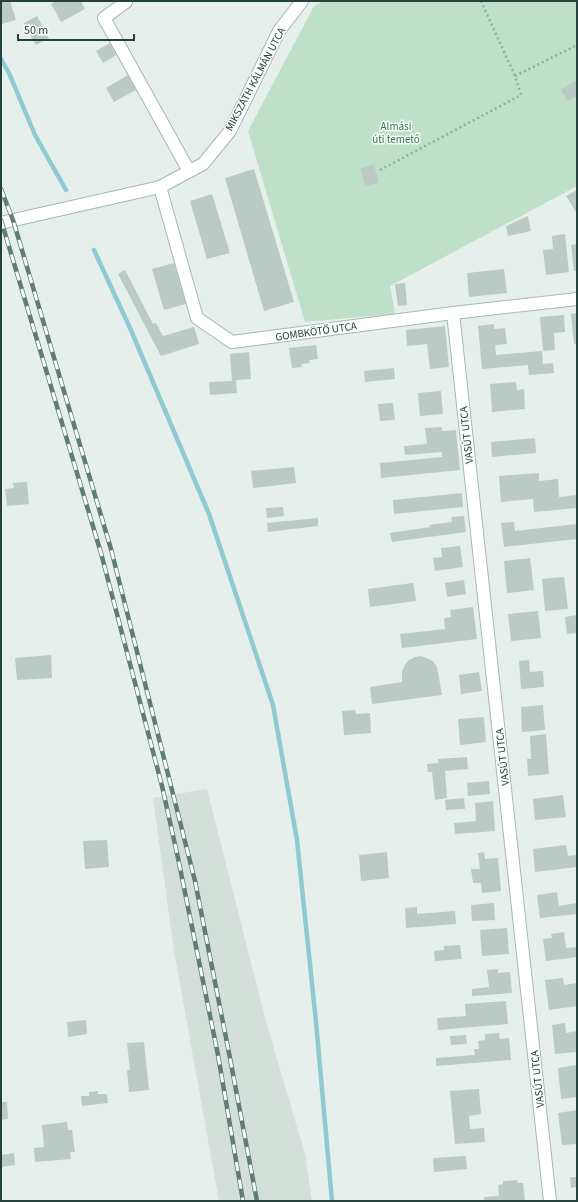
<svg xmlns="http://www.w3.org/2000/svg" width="578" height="1202" font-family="'Source Sans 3',sans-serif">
  <rect width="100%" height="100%" fill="#e6efeb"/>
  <!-- built -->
  <path fill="#d4dfda" d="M207 789 265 1018 305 1154 312 1201H219L174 951 153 798Z"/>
  <!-- green -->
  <path fill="#bfe0c8" d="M324 1H577V186L390 286 395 314 305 322 248 131 314 6Z"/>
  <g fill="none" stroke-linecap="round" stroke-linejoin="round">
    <!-- stream -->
    <g stroke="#8ec9d4" stroke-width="4.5">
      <path d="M1 59 9 73 35 135 66 190"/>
      <path d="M94 250 130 328 209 514 273 705 297 840 316 1022 332 1201"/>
    </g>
  </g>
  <!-- building -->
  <g fill="#bbcac4">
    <path d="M1 1H10L16 20 2 24Z"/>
    <path d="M56 1H81L85 9 61 22 51 4Z"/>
    <path d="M37 16 49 38 36 45 24 23Z"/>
    <path d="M110 43 116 55 103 63 96 51Z"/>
    <path d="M128 75 136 90 114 102 106 88Z"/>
    <path d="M575 81 577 84V96L568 101 561 90Z"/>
    <path d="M374 165 379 183 365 186 361 168Z"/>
    <path d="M254 169 294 302 264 311 225 178Z"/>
    <path d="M577 190V211L576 212 566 196Z"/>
    <path d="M212 194 230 253 207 259 190 201Z"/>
    <path d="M528 216 531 231 508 236 506 226Z"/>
    <path d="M565 234 569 272 546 275 543 250 553 249 552 236Z"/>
    <path d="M577 244V271H574L571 245Z"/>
    <path d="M174 263 186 304 164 310 152 269Z"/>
    <path d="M504 269 507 293 469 297 467 273Z"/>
    <path d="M125 270 153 324 156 323 163 336 194 327 199 344 161 356 118 274Z"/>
    <path d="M405 283 407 305 398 306 395 284Z"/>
    <path d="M577 313V343L574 344 571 314Z"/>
    <path d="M564 315 565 332 554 333 555 350 543 351 540 317Z"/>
    <path d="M494 324V329L505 328 507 344 495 345 496 355 542 351 543 364 553 363 554 373 529 375 528 365 482 369 478 326Z"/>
    <path d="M445 326 449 367 430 369 427 344 407 346 406 330Z"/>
    <path d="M316 345 318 359 309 360 310 363 301 364 302 367 292 368 289 348Z"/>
    <path d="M249 352 251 379 236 380 237 393 210 395 209 382 232 381 230 354Z"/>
    <path d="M394 368 395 379 365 382 364 371Z"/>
    <path d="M516 382 517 390 524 389 525 409 492 412 490 384Z"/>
    <path d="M441 391 443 414 420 416 418 393Z"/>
    <path d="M393 403 395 420 380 421 378 404Z"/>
    <path d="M442 427V431L456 430 460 470 381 478 380 463 442 457V452L405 455 404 446 427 444 425 428Z"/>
    <path d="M535 438 536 453 492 457 491 442Z"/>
    <path d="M294 467 296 483 253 488 251 471Z"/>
    <path d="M539 473V481L558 479 559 497 577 495V508L534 512 533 499 501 502 499 476Z"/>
    <path d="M27 482 29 504 7 506 5 489 14 488 13 483Z"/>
    <path d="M462 493 463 507 394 514 393 500Z"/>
    <path d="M283 507 284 516 267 518 266 508Z"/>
    <path d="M464 516 466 532 392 542 390 533 430 527 429 525 452 522 451 517Z"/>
    <path d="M318 518V526L268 532 267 523Z"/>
    <path d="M514 522 515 531 577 524V539L504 547 501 523Z"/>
    <path d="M460 546 463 567 435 571 433 558 442 557 441 548Z"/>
    <path d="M530 558 534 590 507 593 504 561Z"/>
    <path d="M564 577 568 609 545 611 542 579Z"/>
    <path d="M464 580 466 594 447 597 445 583Z"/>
    <path d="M413 583 416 601 370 607 368 589Z"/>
    <path d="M473 607 477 639 402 648 400 634 445 629 444 618 451 617 450 610Z"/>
    <path d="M538 611 541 638 511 641 508 614Z"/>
    <path d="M577 615V633L567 634 565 617Z"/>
    <path d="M51 655 52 678 17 680 15 658Z"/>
    <path d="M421 656 433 661 437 667 442 695 372 704 370 687 402 682V671L405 665 409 660 415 657Z"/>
    <path d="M529 660 530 672 543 671 544 687 521 689 519 661Z"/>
    <path d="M479 672 482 691 461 694 459 675Z"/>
    <path d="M543 705 545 730 522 732 521 707Z"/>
    <path d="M355 710 356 714 370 713 371 733 344 735 342 711Z"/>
    <path d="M484 717 486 742 460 745 458 719Z"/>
    <path d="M546 734 549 774 528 776 527 759H531L530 736Z"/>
    <path d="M467 757 468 769 445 771 447 798 435 800 432 772H428L427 764 438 763V759Z"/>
    <path d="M489 781 490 794 468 796 467 783Z"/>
    <path d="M563 795 566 817 535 820 533 799Z"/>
    <path d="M464 798 465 809 446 810 445 800Z"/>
    <path d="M493 801 495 831 455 834 454 823 476 821 475 803Z"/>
    <path d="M107 840 109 867 85 869 83 841Z"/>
    <path d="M566 845 568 856 577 855V867L535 872 533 849Z"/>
    <path d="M387 852 389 878 361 881 359 855Z"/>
    <path d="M484 852 485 859 498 858 501 891 482 893 481 883H473L471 869H480L478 853Z"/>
    <path d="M557 892 559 906 577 903V914L540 918 537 895Z"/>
    <path d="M494 903 495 920 472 921 471 905Z"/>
    <path d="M417 907V914L455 911 456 924 406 928 405 908Z"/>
    <path d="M507 928 509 954 482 956 480 930Z"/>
    <path d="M564 932 566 948 577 947V957L546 961 543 939 552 938 551 934Z"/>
    <path d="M460 945 462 959 435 961 434 951 444 950V946Z"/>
    <path d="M498 969V973L510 972 512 993 472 996V989L489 987 487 970Z"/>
    <path d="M563 978 564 985 577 983V1006L549 1010 545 980Z"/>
    <path d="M506 1001 508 1024 438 1030 437 1018 466 1016 465 1004Z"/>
    <path d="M86 1020 87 1034 68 1037 67 1022Z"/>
    <path d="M565 1023 566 1033 577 1031V1052L555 1054 552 1025Z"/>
    <path d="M499 1033 500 1039 509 1038 511 1060 436 1066V1058L475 1055 474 1049H479L478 1041 485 1040V1034Z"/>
    <path d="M466 1035 467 1044 451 1045 450 1036Z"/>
    <path d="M144 1042 149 1090 129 1092 127 1070H130L127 1043Z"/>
    <path d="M577 1065V1097L561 1099 558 1068Z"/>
    <path d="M479 1089 481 1114 469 1116 470 1129 484 1128 485 1142 455 1144 450 1091Z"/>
    <path d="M98 1091V1094H107L108 1103 82 1106 81 1096H89V1092Z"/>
    <path d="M1 1102H7L8 1119 1 1120Z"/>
    <path d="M577 1110V1144L562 1145 558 1113Z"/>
    <path d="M67 1122 68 1130H72L75 1152H70L71 1159 35 1162 34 1148 44 1147 42 1125Z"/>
    <path d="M14 1153 15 1165 1 1167V1155Z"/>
    <path d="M466 1156 467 1169 434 1172 433 1158Z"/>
    <path d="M570 1177H577V1187L571 1188Z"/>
    <path d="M517 1180 518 1183H523L525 1201H484V1197L499 1196 498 1185 503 1184V1181Z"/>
  </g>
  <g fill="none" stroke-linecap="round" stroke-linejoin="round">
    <defs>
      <g id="minor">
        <path d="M126 2 104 18 189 171"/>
        <path d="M160 187 197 318 232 342 453 313 577 299"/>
        <path d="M1 223 160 187 203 164 230 131 279 31 302 1"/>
        <path d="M453 313 550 1201"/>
      </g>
    </defs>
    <!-- minor casing -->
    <use href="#minor" stroke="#a8b8b2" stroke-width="14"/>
    <!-- path -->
    <g stroke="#86b3a5" stroke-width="2.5" stroke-dasharray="2 3" stroke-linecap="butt">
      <path d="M515 76 577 45"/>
      <path d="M380 170 521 95 515 76 481 1"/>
    </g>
    <!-- minor -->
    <use href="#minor" stroke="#fff" stroke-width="12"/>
    <defs>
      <g id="rail">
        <path d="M1 189 13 220 111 549 195 881 229 1053 257 1201"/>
        <path d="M1 220 101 553 162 786 178 858 218 1055 243 1201"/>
      </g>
    </defs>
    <!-- rail casing -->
    <use href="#rail" stroke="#5f7d75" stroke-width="4.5"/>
    <!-- rail -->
    <use href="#rail" stroke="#f7fbf9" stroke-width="3" stroke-dasharray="9" stroke-linecap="butt"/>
  </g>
  <g text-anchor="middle" stroke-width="3" stroke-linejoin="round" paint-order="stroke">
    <!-- street labels -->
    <g font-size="11" fill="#24423a" stroke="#f7fbf9">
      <text transform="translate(255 79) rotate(-62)" y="4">MIKSZÁTH KÁLMÁN UTCA</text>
      <text transform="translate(316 331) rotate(-8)" y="4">GOMBKÖTŐ UTCA</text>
      <text transform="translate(466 435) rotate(-96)" y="4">VASÚT UTCA</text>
      <text transform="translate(502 757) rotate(-96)" y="4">VASÚT UTCA</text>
      <text transform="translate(537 1079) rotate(-96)" y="4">VASÚT UTCA</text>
    </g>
    <!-- park labels -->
    <g font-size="11" fill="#2d7a4b" stroke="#f7fbf9">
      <text x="396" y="130">Almási<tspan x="396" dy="13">úti temető</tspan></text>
    </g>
  </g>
  <!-- border -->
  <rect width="578" height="1202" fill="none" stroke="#24423a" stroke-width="4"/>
  <!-- scale -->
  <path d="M18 34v6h116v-6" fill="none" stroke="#24423a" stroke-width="2"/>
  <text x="24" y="34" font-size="12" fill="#24423a" stroke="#f7fbf9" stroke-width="3" paint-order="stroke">50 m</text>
</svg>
